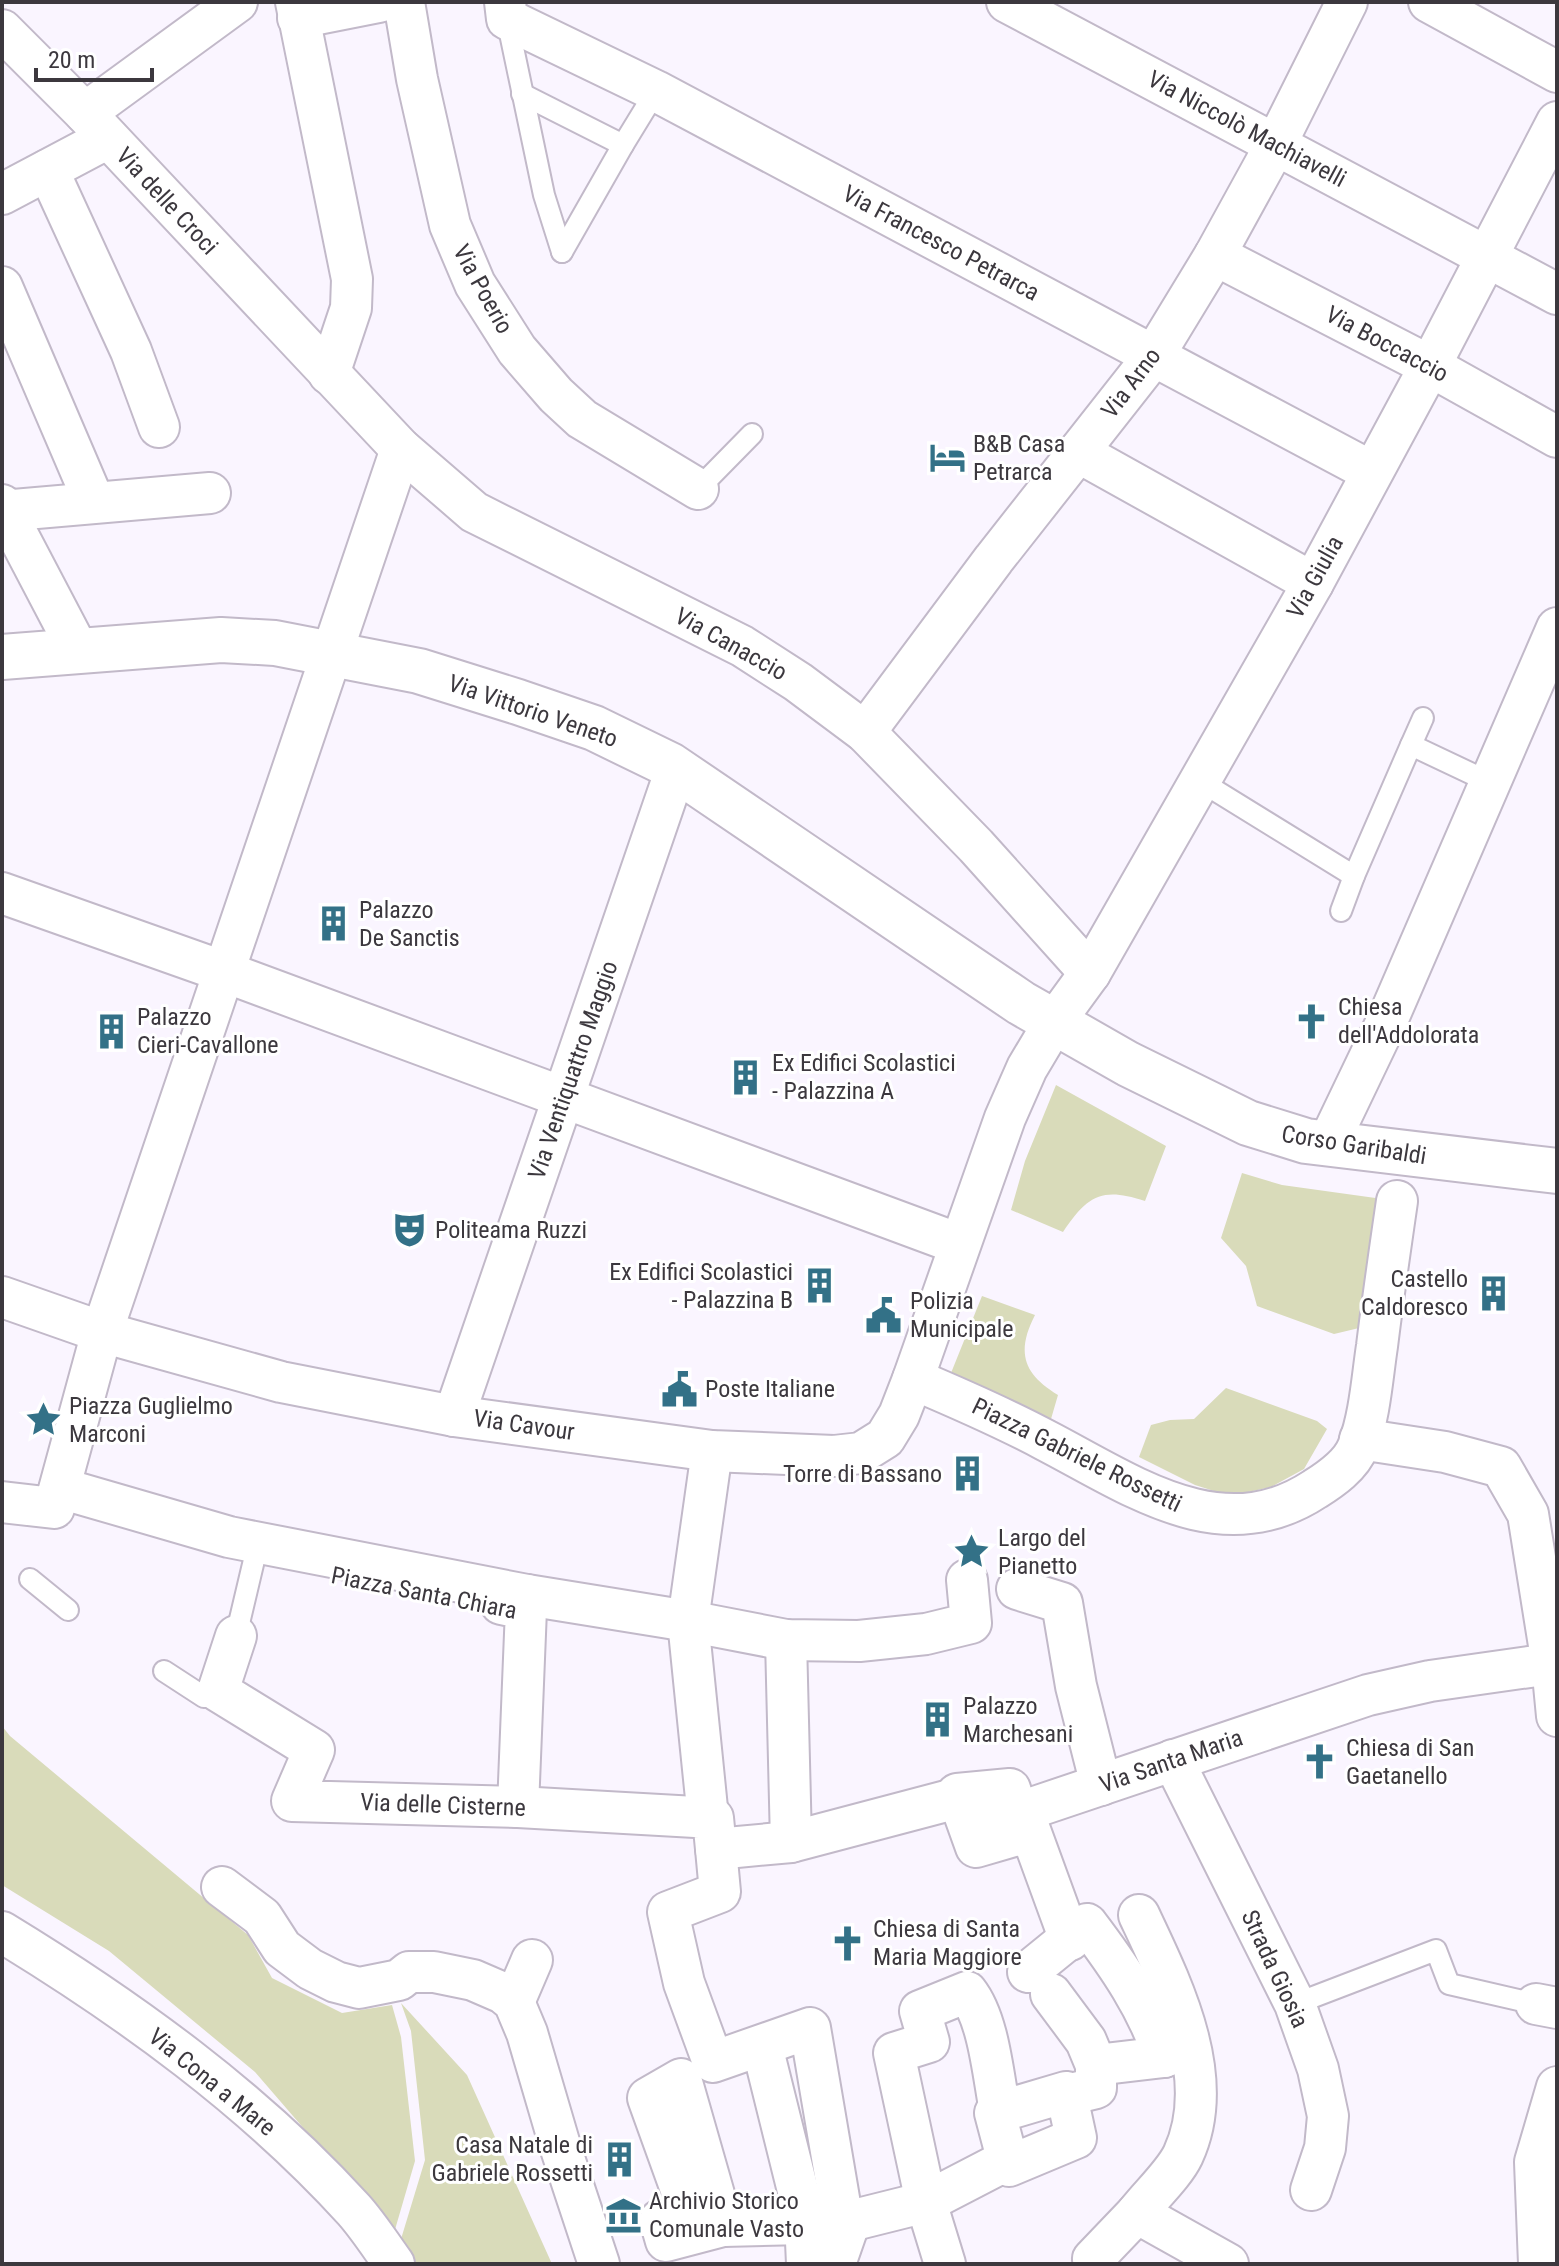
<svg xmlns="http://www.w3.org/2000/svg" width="1559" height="2266" font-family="'Roboto Condensed',sans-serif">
  <rect width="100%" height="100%" fill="#faf5ff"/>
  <!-- green -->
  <g fill="#d9dbba">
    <path d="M1056 1085 1166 1146 1145 1201C1102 1187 1088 1195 1063 1232L1011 1210 1025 1161Z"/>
    <path d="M1242 1173 1282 1185 1397 1201 1380 1323 1334 1334 1257 1306 1246 1266 1221 1238Z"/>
    <path d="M982 1296 1035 1315C1016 1352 1023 1374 1058 1395L1051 1419 951 1373Z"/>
    <path d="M1226 1388 1317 1421 1327 1429 1304 1469 1271 1487 1230 1496 1195 1485 1139 1457 1151 1425 1170 1420 1194 1419Z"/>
    <path d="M2 1726 10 1736 248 1935 272 1978 342 2013 392 2005 401 2037 415 2161 394 2233 255 2072 109 1951 2 1885Z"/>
    <path d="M401 2003 467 2075 552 2264H416L401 2239 425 2160 411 2031Z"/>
  </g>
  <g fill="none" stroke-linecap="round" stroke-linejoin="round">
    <defs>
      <g id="lane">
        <path d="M507 19 544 195 562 252"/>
        <path d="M522 94 623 145 562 252"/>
        <path d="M623 145 656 91"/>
        <path d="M698 489 752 434"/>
        <path d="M1411 745 1423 718"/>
        <path d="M1200 781 1354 876 1411 745 1489 782"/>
        <path d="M1341 911 1354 876"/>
        <path d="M30 1579 68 1610"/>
        <path d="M236 1636 254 1560"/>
        <path d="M164 1671 204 1697 218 1691"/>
        <path d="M1295 2004 1436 1950 1449 1984 1536 2004"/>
      </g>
      <g id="street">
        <path d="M296 2 352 279 351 308 329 374"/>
        <path d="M404 2 417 79 450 225 475 284 517 350 556 395 582 419 698 489"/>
        <path d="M505 2 507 19 656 91 1372 472"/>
        <path d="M1007 2 1557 294"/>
        <path d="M1429 2 1557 72"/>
        <path d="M298 18 379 2"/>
        <path d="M2 30 85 113 401 449 474 512 742 646 798 682 865 732 976 846 1090 973"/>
        <path d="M85 113 237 2"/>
        <path d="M48 170 131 351 159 427"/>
        <path d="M2 194 108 138"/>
        <path d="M1215 255 1430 366 1557 437"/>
        <path d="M2 287 94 502"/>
        <path d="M1078 452 1313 583"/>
        <path d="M2 505 78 650"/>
        <path d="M2 511 210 493"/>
        <path d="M865 732 994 559 1153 357 1215 255 1276 144 1347 2"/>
        <path d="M2 893 225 972 959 1244"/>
        <path d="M1328 1144 1386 1023 1557 628"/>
        <path d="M2 1297 102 1332 281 1382 454 1416 712 1451 834 1456 861 1453 885 1438 899 1415 913 1379 1005 1118 1027 1068 1055 1021 1090 973 1313 583 1430 366 1557 122"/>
        <path d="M913 1379C958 1398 1002 1417 1045 1440 1130 1484 1221 1551 1315 1489 1331 1479 1351 1465 1358 1447 1370 1415 1372 1379 1377 1346 1383 1297 1390 1249 1397 1201"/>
        <path d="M454 1416 676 769"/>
        <path d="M1360 1439 1445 1452 1501 1467 1528 1514 1552 1664 1557 1716"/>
        <path d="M60 1488 229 1537 527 1595"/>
        <path d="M2 1502 54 1508 102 1332 401 449"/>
        <path d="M1017 1589 1062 1603 1076 1686 1101 1785"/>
        <path d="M501 1604 526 1609 518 1807"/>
        <path d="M526 1609 527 1595 688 1621 786 1640 859 1641 926 1634 971 1623 967 1580"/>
        <path d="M236 1636 218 1691 314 1750 292 1801 518 1807 713 1818 716 1849 791 1842 950 1800 1023 1811 1368 1695 1430 1681 1557 1663"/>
        <path d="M786 1640 791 1842"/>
        <path d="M1173 1760 1295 2004 1318 2069 1328 2116 1325 2148 1311 2190"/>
        <path d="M1010 1789 1024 1833 976 1847 957 1794Z"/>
        <path d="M1023 1811 1070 1940"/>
        <path d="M708 1818 688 1621 712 1451"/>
        <path d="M716 1849 720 1892 668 1912 684 1983 713 2062 810 2028 841 2210"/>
        <path d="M222 1887 262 1917 282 1948 310 1969 336 1982 359 1988 399 1980 409 1972H434L473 1980 503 1993 514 2002 527 2033 561 2149 599 2264"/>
        <path d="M2 1932C130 2010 253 2099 354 2210 369 2227 381 2246 394 2264"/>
        <path d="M1028 1972 1087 1924C1119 1966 1147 2007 1164 2057"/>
        <path d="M1051 1994 1086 2041 1096 2065"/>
        <path d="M514 2002 532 1960"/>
        <path d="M1536 2004 1557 2008"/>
        <path d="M762 2046 805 2219"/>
        <path d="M681 2079 723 2226 666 2241 660 2220 688 2209 648 2098Z"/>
        <path d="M1066 2092 1076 2138 1009 2166 995 2113Z"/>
        <path d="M1067 2095 1096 2088V2065L1164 2057 1189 2048"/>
        <path d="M1137 2213C1150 2196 1174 2174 1183 2155 1219 2078 1172 1985 1139 1915"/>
        <path d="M850 2221 926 2202 1007 2160"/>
        <path d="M723 2226 805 2224"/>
        <path d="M807 2264 805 2219 841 2210 850 2221 835 2264"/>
        <path d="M945 2264 926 2202 894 2053 929 2042 920 2011 967 1992C989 2020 993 2075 1000 2111"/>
        <path d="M1094 2264 1093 2259 1137 2213 1228 2264"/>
        <path d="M1539 2264 1535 2162 1557 2087"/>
      </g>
      <path id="secondary" d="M2 657 221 640 275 643 419 671 518 702 594 728 670 765 1021 1003 1128 1064 1248 1123 1306 1141 1557 1171"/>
    </defs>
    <!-- lane casing -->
    <use href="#lane" stroke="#c2b9c9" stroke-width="24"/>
    <!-- street casing -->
    <use href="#street" stroke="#c2b9c9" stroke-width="44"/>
    <!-- secondary casing -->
    <use href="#secondary" stroke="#c2b9c9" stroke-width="48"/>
    <!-- lane -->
    <use href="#lane" stroke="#fff" stroke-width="20"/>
    <!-- street -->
    <use href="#street" stroke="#fff" stroke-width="40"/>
    <!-- secondary -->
    <use href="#secondary" stroke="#fff" stroke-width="44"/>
  </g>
  <!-- icons -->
  <defs>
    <symbol id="hotel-bare" viewBox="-9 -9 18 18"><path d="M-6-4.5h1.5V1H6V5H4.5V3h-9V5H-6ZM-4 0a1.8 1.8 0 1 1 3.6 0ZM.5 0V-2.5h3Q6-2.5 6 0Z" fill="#337187" stroke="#fff" stroke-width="2.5" paint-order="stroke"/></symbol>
    <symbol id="building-bare" viewBox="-9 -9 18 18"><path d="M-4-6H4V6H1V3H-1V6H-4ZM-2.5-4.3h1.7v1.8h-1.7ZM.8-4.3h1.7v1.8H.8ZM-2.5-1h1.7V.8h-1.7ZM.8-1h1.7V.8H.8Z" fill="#337187" stroke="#fff" stroke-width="2.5" paint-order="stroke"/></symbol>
    <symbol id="church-bare" viewBox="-9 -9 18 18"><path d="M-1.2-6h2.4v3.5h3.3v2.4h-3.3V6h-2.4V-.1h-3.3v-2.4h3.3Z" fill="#337187" stroke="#fff" stroke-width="2.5" paint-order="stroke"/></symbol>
    <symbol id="theatre-bare" viewBox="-9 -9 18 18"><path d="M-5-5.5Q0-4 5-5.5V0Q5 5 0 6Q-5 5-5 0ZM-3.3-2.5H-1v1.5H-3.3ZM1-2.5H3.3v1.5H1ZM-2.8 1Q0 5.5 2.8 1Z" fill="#337187" stroke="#fff" stroke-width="2.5" paint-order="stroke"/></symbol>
    <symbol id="civic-bare" viewBox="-9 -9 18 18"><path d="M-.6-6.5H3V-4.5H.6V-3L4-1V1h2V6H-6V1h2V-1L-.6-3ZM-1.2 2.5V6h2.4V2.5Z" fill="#337187" stroke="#fff" stroke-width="2.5" paint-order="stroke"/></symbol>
    <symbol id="sight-bare" viewBox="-9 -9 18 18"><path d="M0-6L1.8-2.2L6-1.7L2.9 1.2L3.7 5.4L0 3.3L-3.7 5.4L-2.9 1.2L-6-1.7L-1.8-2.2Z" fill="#337187" stroke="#fff" stroke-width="2.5" paint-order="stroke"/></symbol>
    <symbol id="museum-bare" viewBox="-9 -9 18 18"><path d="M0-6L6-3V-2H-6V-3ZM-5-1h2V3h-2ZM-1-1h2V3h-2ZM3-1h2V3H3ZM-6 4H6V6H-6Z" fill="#337187" stroke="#fff" stroke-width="2.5" paint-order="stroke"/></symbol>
  </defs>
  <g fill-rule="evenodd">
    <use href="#hotel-bare" x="922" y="432" width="51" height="51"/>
    <use href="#building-bare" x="308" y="898" width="51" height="51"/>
    <use href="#church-bare" x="1286" y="996" width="51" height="51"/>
    <use href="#building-bare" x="86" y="1006" width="51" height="51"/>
    <use href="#building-bare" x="720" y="1052" width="51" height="51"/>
    <use href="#theatre-bare" x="384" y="1204" width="51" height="51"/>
    <use href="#building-bare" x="794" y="1260" width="51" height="51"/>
    <use href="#building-bare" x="1468" y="1268" width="51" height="51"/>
    <use href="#civic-bare" x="858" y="1290" width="51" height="51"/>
    <use href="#civic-bare" x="654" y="1364" width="51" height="51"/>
    <use href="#sight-bare" x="18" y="1394" width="51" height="51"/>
    <use href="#building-bare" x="942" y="1448" width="51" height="51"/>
    <use href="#sight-bare" x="946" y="1526" width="51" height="51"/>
    <use href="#building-bare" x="912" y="1694" width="51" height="51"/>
    <use href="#church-bare" x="1294" y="1736" width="51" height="51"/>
    <use href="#church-bare" x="822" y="1918" width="51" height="51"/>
    <use href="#building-bare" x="594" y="2134" width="51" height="51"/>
    <use href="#museum-bare" x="598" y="2190" width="51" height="51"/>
  </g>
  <g text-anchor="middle" stroke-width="6" stroke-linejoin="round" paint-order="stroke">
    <!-- street labels -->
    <g font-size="24" fill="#3c383e" stroke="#fff">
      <text transform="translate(1247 129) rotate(28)" y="8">Via Niccolò Machiavelli</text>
      <text transform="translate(167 201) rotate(47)" y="8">Via delle Croci</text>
      <text transform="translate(941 243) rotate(28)" y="8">Via Francesco Petrarca</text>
      <text transform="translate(483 289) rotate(61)" y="8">Via Poerio</text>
      <text transform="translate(1387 344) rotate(28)" y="8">Via Boccaccio</text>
      <text transform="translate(1131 383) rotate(-53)" y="8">Via Arno</text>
      <text transform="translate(1315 577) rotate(-61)" y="8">Via Giulia</text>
      <text transform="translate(731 644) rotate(29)" y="8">Via Canaccio</text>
      <text transform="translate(533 711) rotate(19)" y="8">Via Vittorio Veneto</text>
      <text transform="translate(573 1070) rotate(-71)" y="8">Via Ventiquattro Maggio</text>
      <text transform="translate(1354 1145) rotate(9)" y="8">Corso Garibaldi</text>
      <text transform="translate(524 1425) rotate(8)" y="8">Via Cavour</text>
      <text transform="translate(1077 1455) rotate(26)" y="8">Piazza Gabriele Rossetti</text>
      <text transform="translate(424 1593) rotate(11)" y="8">Piazza Santa Chiara</text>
      <text transform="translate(1171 1761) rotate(-19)" y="8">Via Santa Maria</text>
      <text transform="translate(443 1805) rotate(2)" y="8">Via delle Cisterne</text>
      <text transform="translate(1275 1969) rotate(65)" y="8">Strada Giosia</text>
      <text transform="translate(212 2082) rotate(39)" y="8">Via Cona a Mare</text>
    </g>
    <!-- poi labels -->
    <g font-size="24" fill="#3c383e" stroke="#fff" text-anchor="start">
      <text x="973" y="452">B&amp;B Casa<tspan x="973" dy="28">Petrarca</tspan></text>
      <text x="359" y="918">Palazzo<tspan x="359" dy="28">De Sanctis</tspan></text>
      <text x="1338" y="1015">Chiesa<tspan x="1338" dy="28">dell'Addolorata</tspan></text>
      <text x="137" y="1025">Palazzo<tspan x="137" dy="28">Cieri-Cavallone</tspan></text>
      <text x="772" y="1071">Ex Edifici Scolastici<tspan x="772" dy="28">- Palazzina A</tspan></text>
      <text x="435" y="1238">Politeama Ruzzi</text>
      <text x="793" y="1280" text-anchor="end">Ex Edifici Scolastici<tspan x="793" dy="28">- Palazzina B</tspan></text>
      <text x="1468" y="1287" text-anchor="end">Castello<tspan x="1468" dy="28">Caldoresco</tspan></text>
      <text x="910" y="1309">Polizia<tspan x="910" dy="28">Municipale</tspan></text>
      <text x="705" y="1397">Poste Italiane</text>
      <text x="69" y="1414">Piazza Guglielmo<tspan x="69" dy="28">Marconi</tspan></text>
      <text x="942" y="1482" text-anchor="end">Torre di Bassano</text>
      <text x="998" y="1546">Largo del<tspan x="998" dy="28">Pianetto</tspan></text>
      <text x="963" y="1714">Palazzo<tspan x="963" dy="28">Marchesani</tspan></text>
      <text x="1346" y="1756">Chiesa di San<tspan x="1346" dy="28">Gaetanello</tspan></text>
      <text x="873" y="1937">Chiesa di Santa<tspan x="873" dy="28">Maria Maggiore</tspan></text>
      <text x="593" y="2153" text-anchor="end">Casa Natale di<tspan x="593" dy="28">Gabriele Rossetti</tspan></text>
      <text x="649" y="2209">Archivio Storico<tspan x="649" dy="28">Comunale Vasto</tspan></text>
    </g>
  </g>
  <!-- border -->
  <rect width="1559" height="2266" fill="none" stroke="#3c383e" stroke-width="8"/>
  <!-- scale -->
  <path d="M36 68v12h116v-12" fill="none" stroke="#3c383e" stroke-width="4"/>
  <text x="48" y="68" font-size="24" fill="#3c383e" stroke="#ffffff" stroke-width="6" paint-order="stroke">20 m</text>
</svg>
